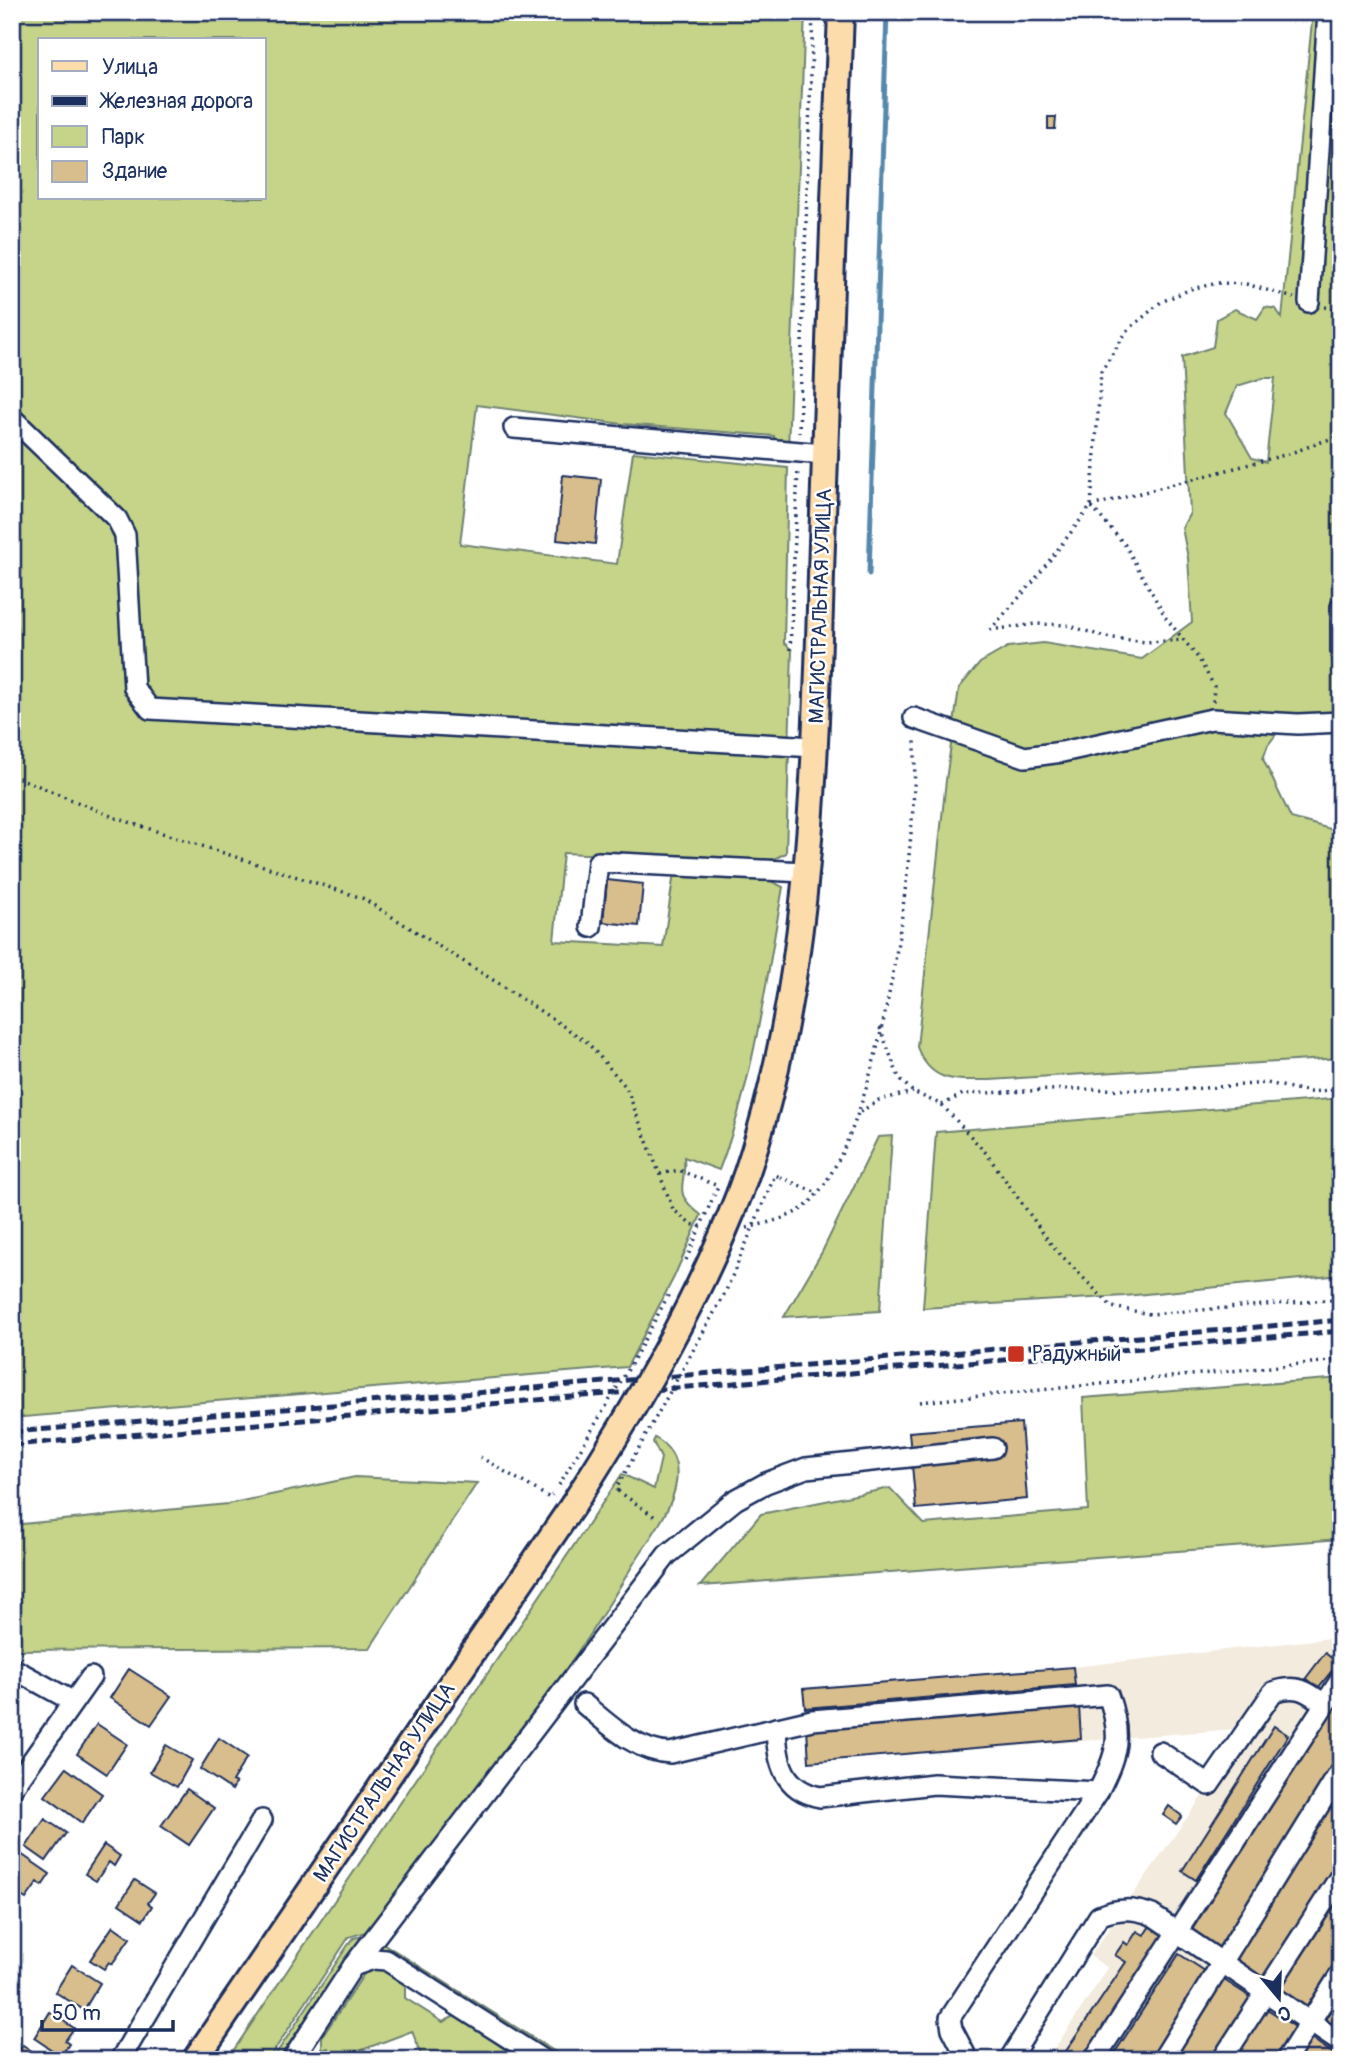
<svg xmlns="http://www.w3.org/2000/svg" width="1353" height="2072" font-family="Pangolin,sans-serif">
  <rect width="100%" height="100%" fill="#fff"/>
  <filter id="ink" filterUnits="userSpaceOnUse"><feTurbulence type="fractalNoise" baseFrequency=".0143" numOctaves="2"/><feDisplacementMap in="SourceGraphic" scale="14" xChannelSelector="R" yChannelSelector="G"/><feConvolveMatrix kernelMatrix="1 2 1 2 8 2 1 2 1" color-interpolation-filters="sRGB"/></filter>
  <g filter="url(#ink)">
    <!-- built -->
    <path fill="#f3ebdd" d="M1341 1637V2060H1047L1108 1968 1090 1956 1250 1728 809 1762 803 1689 1073 1667Z"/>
    <!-- green -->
    <g fill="#c5d488" stroke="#708273" stroke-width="2" fill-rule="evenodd">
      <path d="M12 12H805L788 449 774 448V436L623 424 477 405 460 544 617 564 633 452 788 468 784 643 792 650 786 853 768 862 563 853 554 941 663 947 674 873 767 879 783 887C766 981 754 1081 719 1170L684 1157C687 1189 670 1190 701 1215L674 1277 627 1367 12 1418ZM40 40H264V198H40Z"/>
      <path d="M1313 12H1341V728L1284 724 1268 745 1263 759 1291 818 1341 832V1058L990 1080C956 1080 931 1084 917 1047L946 780 959 688 980 663 1008 647 1043 643 1142 659 1192 622 1188 558 1182 528 1190 513 1182 357 1213 347 1217 319 1235 309 1257 319 1265 307 1276 309 1282 318ZM1263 378H1275L1266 462 1252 458 1226 413 1237 386Z"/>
      <path d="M1341 1098V1275L1125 1296 923 1308 936 1132Z"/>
      <path d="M892 1136 880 1311 784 1317 822 1252 878 1137Z"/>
      <path d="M1341 1378V1539L700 1586 761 1514 890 1488 924 1524 1088 1510 1083 1398Z"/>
      <path d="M655 1438C673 1448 679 1463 676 1483 672 1511 649 1539 634 1563 558 1693 461 1811 369 1931L349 1937 268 2060H227L622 1474 654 1489 661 1458 653 1442Z"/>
      <path d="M355 1477 477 1483 370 1648 12 1650V1525L228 1504Z"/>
      <path d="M363 1936 376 1939 568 2060H558L371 1943 358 1944 351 1952 278 2060H272L348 1945 354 1938Z"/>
      <path d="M371 1968 386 1970 405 1982V1998L443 2022 457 2015 520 2060H423L412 2031 351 2054 353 2060H333L328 2048 322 2050V2037L364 1974Z"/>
    </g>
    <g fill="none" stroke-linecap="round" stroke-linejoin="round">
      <!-- stream -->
      <path stroke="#5688ab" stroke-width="5" d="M869 574 887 12"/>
    </g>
    <!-- building -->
    <g fill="#d8bd8d" stroke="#1b2f5e" stroke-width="2">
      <path d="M1048 117H1056L1055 129H1048Z"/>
      <path d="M563 475 601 479 595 544 557 540Z"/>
      <path d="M607 880 643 884 639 926 603 922Z"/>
      <path d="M1021 1423 1027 1499 916 1509 909 1432Z"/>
      <path d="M1325 1653 1338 1663 1318 1688 1306 1678Z"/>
      <path d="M1073 1667 1075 1685 805 1708 803 1689Z"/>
      <path d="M129 1669 171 1696 151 1725 110 1698Z"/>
      <path d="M1341 1692V1756L1219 1951 1190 1933Z"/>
      <path d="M1079 1706 1081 1739 809 1762 807 1729Z"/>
      <path d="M97 1724 127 1744 107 1774 77 1754Z"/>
      <path d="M1274 1726 1288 1735 1196 1880 1182 1871Z"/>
      <path d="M219 1738 247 1757 232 1781 236 1783 232 1790 200 1769Z"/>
      <path d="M166 1745 192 1760 177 1787 150 1772Z"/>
      <path d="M66 1768 102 1794 82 1823 45 1796Z"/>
      <path d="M187 1789 214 1808 189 1845 161 1826Z"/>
      <path d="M1341 1791V1856L1264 1978 1234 1960Z"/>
      <path d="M1169 1806 1182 1816 1176 1824 1163 1815Z"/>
      <path d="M45 1819 66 1833 46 1861 26 1847Z"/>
      <path d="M104 1845 120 1856 114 1866 109 1862 96 1881 85 1874Z"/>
      <path d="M21 1854 50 1874 42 1886 38 1882 26 1899 12 1890V1867Z"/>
      <path d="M135 1880 155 1893 148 1903 152 1906 143 1920 119 1904Z"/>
      <path d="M1341 1896V1957L1305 2012 1277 1994Z"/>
      <path d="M1152 1923 1167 1933 1082 2060H1060L1126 1962 1115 1955 1124 1942 1128 1945 1137 1931 1144 1935Z"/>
      <path d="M113 1926 130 1938 112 1964 109 1962 104 1969 90 1960Z"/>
      <path d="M1179 1954 1208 1973 1151 2060H1110Z"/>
      <path d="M72 1965 100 1983 84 2010 55 1992Z"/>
      <path d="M1224 1980 1252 1998 1211 2060H1172Z"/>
      <path d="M1341 1995V2037L1322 2024Z"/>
      <path d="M1267 2009 1297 2028 1276 2060H1234Z"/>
      <path d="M50 2012 74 2028 65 2041 69 2044 61 2056 34 2038Z"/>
      <path d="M1312 2039 1341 2059V2060H1298Z"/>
      <path d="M23 2045 45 2060H12Z"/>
    </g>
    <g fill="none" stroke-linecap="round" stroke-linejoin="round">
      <defs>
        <g id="minor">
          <path d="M1309 302 1328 12"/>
          <path d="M12 418 117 519 125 535 134 688 150 709 815 747"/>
          <path d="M514 428 824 454"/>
          <path d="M1341 607V652"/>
          <path d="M914 718 1025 757 1062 752 1212 719 1298 724 1341 722"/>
          <path d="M591 927 598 862 805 872"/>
          <path d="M12 1668 72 1701"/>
          <path d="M584 1704C609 1725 637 1752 670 1753L812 1720 1108 1695C1123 1737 1117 1754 1098 1792L950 2018 952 2029 968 2060"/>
          <path d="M776 1728C777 1761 783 1790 820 1797L934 1784 1098 1792"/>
          <path d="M1160 1752 1209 1785 1273 1692C1296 1684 1306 1690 1324 1704"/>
          <path d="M12 1789 91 1677"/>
          <path d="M353 1966 667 1555 735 1500 766 1483 806 1468 993 1448"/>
          <path d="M120 2060 262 1820"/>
          <path d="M292 2060 353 1966 373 1959 386 1960 543 2060"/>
          <path d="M1009 2060 1099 1916C1118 1908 1133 1908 1152 1915L1341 2043"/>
          <path d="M1094 2060 1341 1679"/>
          <path d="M1162 2060 1341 1770"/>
          <path d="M1222 2060 1341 1875"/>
          <path d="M1286 2060 1341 1973"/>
        </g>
        <g id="major">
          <path d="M740 1192C814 990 815 756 822 543 827 366 835 189 841 12"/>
          <path d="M195 2060 573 1505"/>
        </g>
      </defs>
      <!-- minor casing -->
      <use href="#minor" stroke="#1b2f5e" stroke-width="24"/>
      <!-- major casing -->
      <use href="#major" stroke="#1b2f5e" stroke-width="30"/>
      <!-- path -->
      <g stroke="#1b2f5e" stroke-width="3.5" stroke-dasharray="2 5" stroke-linecap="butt">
        <path d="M1325 307 1341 311"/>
        <path d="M799 433 813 12"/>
        <path d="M1091 506 1288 454 1341 435"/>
        <path d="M1092 507 1125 545 1166 618 1199 659 1214 686 1213 702"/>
        <path d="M990 630 1033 582 1091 506 1101 372 1127 331 1161 302 1191 289 1218 283 1246 284 1294 298"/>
        <path d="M990 630 1036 624 1067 625 1105 637 1146 642 1184 640"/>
        <path d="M790 650 798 469"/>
        <path d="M12 775 116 818 362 898 501 985 587 1042 626 1087 673 1209 690 1224 705 1227"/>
        <path d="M880 1028 899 1078 913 1092 942 1105 986 1153 1053 1247 1112 1307 1150 1314 1341 1299"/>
        <path d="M942 1105 963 1094 1071 1089 1179 1090 1267 1083 1310 1092 1341 1089"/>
        <path d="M860 1112 879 1100 913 1092"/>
        <path d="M660 1174 679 1170 713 1184"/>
        <path d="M780 1177 817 1193"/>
        <path d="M747 1228C766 1223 796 1217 810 1202 885 1125 917 845 915 738"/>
        <path d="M920 1402 1341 1360"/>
        <path d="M480 1457 550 1498 552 1495"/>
        <path d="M618 1491 658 1519"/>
        <path d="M324 2051 328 2060"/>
      </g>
      <!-- minor -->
      <use href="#minor" stroke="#fff" stroke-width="19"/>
      <!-- major -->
      <use href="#major" stroke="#fddcac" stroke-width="24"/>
      <!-- rail -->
      <g stroke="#1b2f5e" stroke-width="5" stroke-dasharray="10 5" stroke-linecap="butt">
        <path d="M12 1432 1341 1320"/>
        <path d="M12 1445 1341 1331"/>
      </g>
      <defs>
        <path id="major-bridge" d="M573 1505C637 1405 697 1303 740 1192"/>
      </defs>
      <!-- major-bridge casing -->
      <use href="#major-bridge" stroke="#1b2f5e" stroke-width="30" stroke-linecap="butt"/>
      <!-- path-bridge -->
      <g stroke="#1b2f5e" stroke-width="3.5" stroke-dasharray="2 5" stroke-linecap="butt">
        <path d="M686 1260 718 1186 713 1184"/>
        <path d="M559 1485 633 1361 670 1292"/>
        <path d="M618 1491 616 1489 725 1293 775 1175 780 1177"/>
      </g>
      <!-- major-bridge -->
      <use href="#major-bridge" stroke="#fddcac" stroke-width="24"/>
    </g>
  </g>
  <!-- markers -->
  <rect fill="#c8321e" stroke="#fff" stroke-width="2.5" x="1007" y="1345" width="18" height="18" rx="3.5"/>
  <g text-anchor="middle" stroke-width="5" stroke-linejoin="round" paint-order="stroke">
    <!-- street labels -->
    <g font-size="21" fill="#1b2f5e" stroke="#fff">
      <text transform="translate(820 606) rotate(-88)" y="7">МАГИСТРАЛЬНАЯ УЛИЦА</text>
      <text transform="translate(384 1782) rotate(-56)" y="7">МАГИСТРАЛЬНАЯ УЛИЦА</text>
    </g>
    <!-- poi labels -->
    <g font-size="21" fill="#1b2f5e" stroke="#fff" text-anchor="start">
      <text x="1032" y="1361">Радужный</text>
    </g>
  </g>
  <!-- margin -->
  <rect width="1353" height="2072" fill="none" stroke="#fff" stroke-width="42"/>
  <rect x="21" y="21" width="1311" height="2030" fill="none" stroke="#1b2f5e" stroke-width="2.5" filter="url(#ink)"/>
  <!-- legend -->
  <rect x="38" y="38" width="228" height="161" fill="#ffffff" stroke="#a4acbf" stroke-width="2"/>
  <rect x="52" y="61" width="35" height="10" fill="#fddcac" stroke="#a4acbf" stroke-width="2"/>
  <text x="102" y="74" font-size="21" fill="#1b2f5e">Улица</text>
  <rect x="52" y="96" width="35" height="10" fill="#1b2f5e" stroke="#a4acbf" stroke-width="2"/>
  <text x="102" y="108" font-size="21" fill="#1b2f5e">Железная дорога</text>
  <rect x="52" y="126" width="35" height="21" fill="#c5d488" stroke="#a4acbf" stroke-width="2"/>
  <text x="102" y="144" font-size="21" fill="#1b2f5e">Парк</text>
  <rect x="52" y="161" width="35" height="21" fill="#d8bd8d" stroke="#a4acbf" stroke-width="2"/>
  <text x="102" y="178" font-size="21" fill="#1b2f5e">Здание</text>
  <!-- north arrow -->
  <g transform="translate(1279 1998) rotate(161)" stroke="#ffffff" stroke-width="5" paint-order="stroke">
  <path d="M0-5L12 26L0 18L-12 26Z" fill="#1b2f5e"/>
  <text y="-10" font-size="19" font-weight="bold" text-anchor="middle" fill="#1b2f5e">С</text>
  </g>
  <!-- scale -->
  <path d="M42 2020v10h131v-10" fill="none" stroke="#1b2f5e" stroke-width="3.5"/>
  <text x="52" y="2020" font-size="21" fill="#1b2f5e" stroke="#ffffff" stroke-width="5" paint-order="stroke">50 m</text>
</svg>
